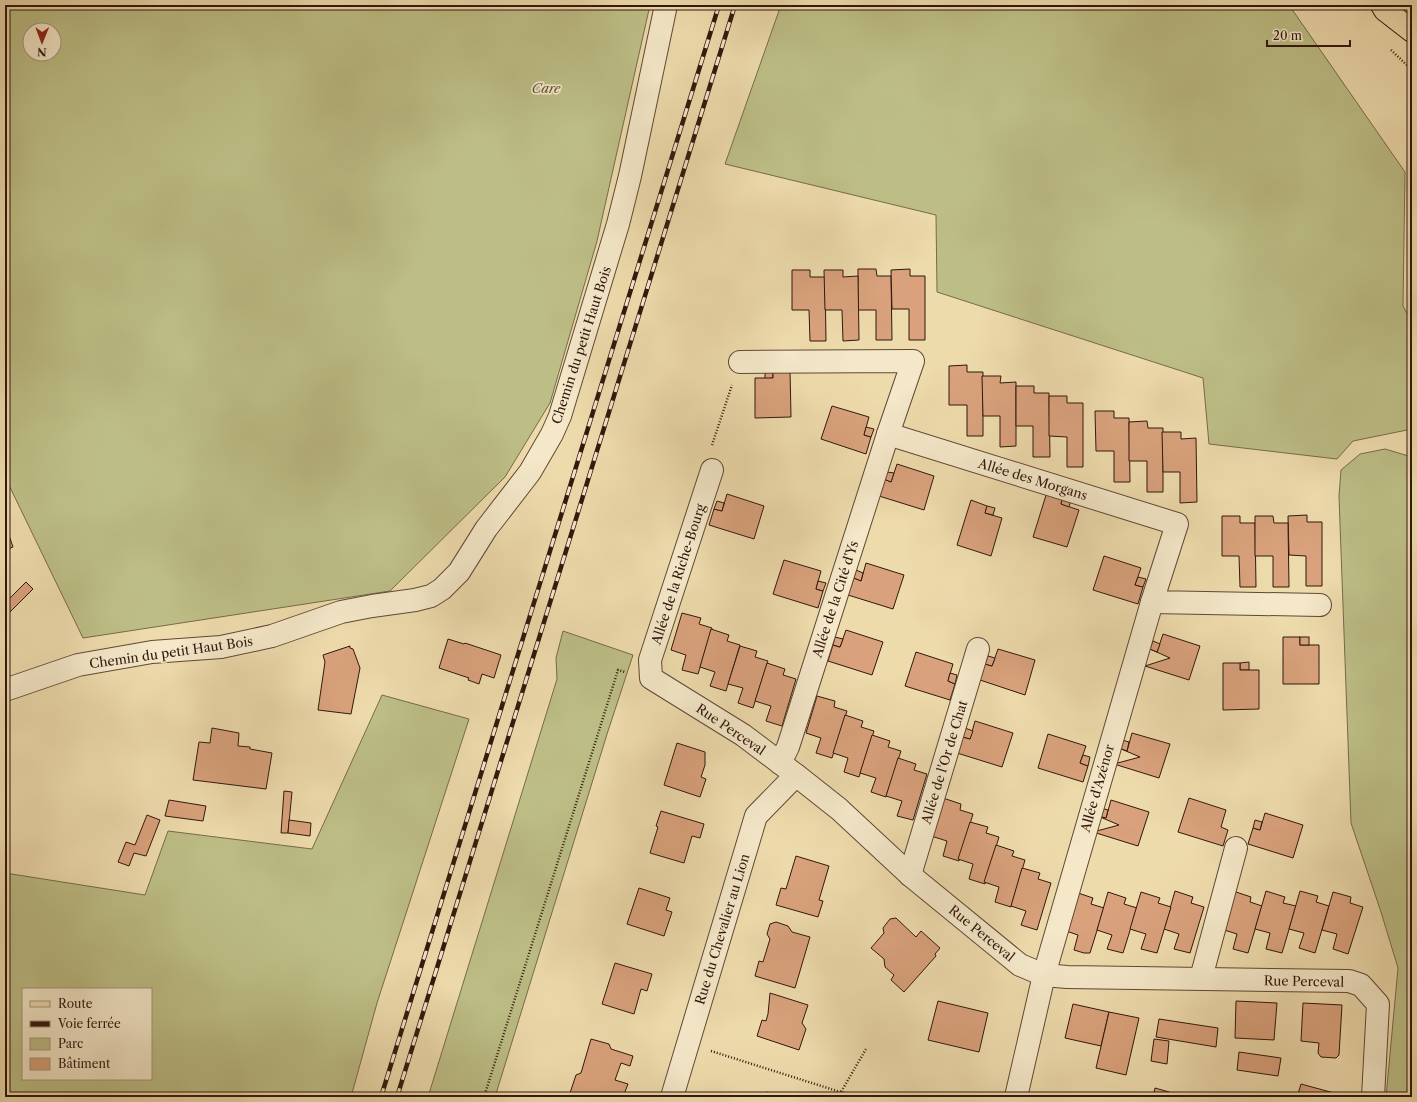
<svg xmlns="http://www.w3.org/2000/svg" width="1417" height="1102" font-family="'Libre Caslon Text',serif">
  <rect width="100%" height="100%" fill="#eedbac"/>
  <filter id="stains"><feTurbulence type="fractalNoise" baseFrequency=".005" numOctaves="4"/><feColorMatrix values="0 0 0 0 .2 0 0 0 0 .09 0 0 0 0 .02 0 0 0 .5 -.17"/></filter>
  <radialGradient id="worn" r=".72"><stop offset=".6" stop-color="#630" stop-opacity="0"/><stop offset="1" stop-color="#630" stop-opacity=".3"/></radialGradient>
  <!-- green -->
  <g fill="#bdbe86" stroke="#776a4a" fill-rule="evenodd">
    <path d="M5 5H650L597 241 550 403 505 477 390 591 83 638 5 477ZM30 30H54V54H30Z"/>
    <path d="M781 5H1289L1405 172 1403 306 1409 317 1412 429 1353 441 1337 459 1209 444 1203 378 937 292 936 215 725 164Z"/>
    <path d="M1385 449 1412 457V1097H1386L1398 968 1381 912 1351 823 1339 496 1341 470 1360 454Z"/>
    <path d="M563 631 633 655 608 731 495 1097H428L557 679 556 658Z"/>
    <path d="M382 695 469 719 377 1003 351 1097H5V873L145 895 168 831 312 849ZM23 989H151V1079H23Z"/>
  </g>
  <!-- building -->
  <g fill="#d9a27c" stroke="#31170e">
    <path d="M858 269H876L877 276H891L892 340H876V310H858Z"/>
    <path d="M910 269V276H925V340H909V309H892L891 270Z"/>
    <path d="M792 270H810V277H825L826 341H810L809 310H792Z"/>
    <path d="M824 270H843V277L858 276 859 340 843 341 842 310H825Z"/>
    <path d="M967 365V372H983V436H967V405H949V366Z"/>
    <path d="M765 371H773V378L765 379Z"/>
    <path d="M773 371H790L791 417 755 418V378H773Z"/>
    <path d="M982 376H1001L1000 383 1016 382V446L1000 447V416H983Z"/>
    <path d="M1016 386H1034V393H1049L1050 457H1033V426H1016Z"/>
    <path d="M1049 396H1067V403H1083V467H1067V437L1049 436Z"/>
    <path d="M832 406 869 417 864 435 871 437 866 454 821 439Z"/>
    <path d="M1095 411H1114V418H1129L1130 482H1114V451H1096Z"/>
    <path d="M1147 421 1148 428H1163V492H1147V461H1129V422Z"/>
    <path d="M866 427 874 429 871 437 864 435Z"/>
    <path d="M1162 432H1181V439L1196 438 1197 502 1180 503V472H1163Z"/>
    <path d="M897 464 934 476 924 510 879 496 884 479 891 482Z"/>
    <path d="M887 472 894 473 891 482 884 479Z"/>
    <path d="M1047 492 1063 497 1061 504 1079 510 1067 547 1033 537Z"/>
    <path d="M727 494 764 506 754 539 709 525 714 509 722 511Z"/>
    <path d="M1063 497 1071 500 1069 507 1061 504Z"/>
    <path d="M971 500 987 506 985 513 1002 518 991 556 957 545Z"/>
    <path d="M717 501 724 503 722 511 714 509Z"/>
    <path d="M987 506 995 508 993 515 985 513Z"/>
    <path d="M1307 515V522H1322V586H1306V556L1289 555 1288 516Z"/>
    <path d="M1222 516H1240V523H1255L1256 587H1240L1239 556H1222Z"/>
    <path d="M1255 516H1273L1274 523H1288L1289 587H1273V556H1255Z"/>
    <path d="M5 524 13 547 5 550Z"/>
    <path d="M1104 556 1141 568 1135 585 1143 587 1138 604 1093 590Z"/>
    <path d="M784 560 821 571 816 589 823 591 818 608 773 594Z"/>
    <path d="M866 563 904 575 893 609 848 595 854 578 861 581Z"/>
    <path d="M856 570 863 573 861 581 854 578Z"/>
    <path d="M1138 577 1146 579 1143 587 1135 585Z"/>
    <path d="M818 581 826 583 823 591 816 589Z"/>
    <path d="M26 582 33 589 7 615 5 613V603Z"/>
    <path d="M682 613 701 618 699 624 712 628 698 674 682 670 686 655 671 650Z"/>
    <path d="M711 629 729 635 727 641 740 645 726 691 710 686 715 672 700 667Z"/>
    <path d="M846 630 883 642 872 675 828 661 833 645 840 647Z"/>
    <path d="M1163 634 1200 646 1189 680 1145 666 1170 658 1150 649 1157 652Z"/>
    <path d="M835 637 843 639 840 647 833 645Z"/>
    <path d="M1283 637H1300V645H1319V684H1283Z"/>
    <rect x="1300" y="637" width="9" height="8"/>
    <path d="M448 639 464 644 465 643 501 655 494 678 482 674 479 684 468 680 469 678 439 668Z"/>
    <path d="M1153 641 1160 644 1157 652 1150 649Z"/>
    <path d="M350 646V648L353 649 360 668 351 714 318 710 325 662 323 655Z"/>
    <path d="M740 646 757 651 755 657 768 661 753 708 738 703 743 688 728 684Z"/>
    <path d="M998 649 1035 660 1025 695 980 680 985 664 992 666Z"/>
    <path d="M916 652 953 664 948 681 955 684 950 700 905 686Z"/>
    <path d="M988 656 995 658 992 666 985 664Z"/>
    <path d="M1249 662V670H1240V663Z"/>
    <path d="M767 663 785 669 783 675 796 679 782 726 766 721 771 706 755 701Z"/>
    <path d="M1223 663H1240V670H1259V709L1223 710Z"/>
    <path d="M950 673 957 675 955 684 948 681Z"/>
    <path d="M817 696 835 701 834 707 847 711 832 758 816 753 821 738 806 733Z"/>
    <path d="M845 715 863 721 861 727 874 731 859 777 844 772 848 758 833 753Z"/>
    <path d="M975 721 1013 733 1002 767 957 753 963 737 970 739Z"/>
    <path d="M212 728 239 733 238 746 250 747V749L272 753 266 789 193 780 199 742 210 743Z"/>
    <path d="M965 728 973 731 970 739 963 737Z"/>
    <path d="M1132 733 1170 744 1159 778 1114 764 1140 757 1119 748 1127 751Z"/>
    <path d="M1048 734 1086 746 1080 763 1088 766 1083 782 1038 768Z"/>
    <path d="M872 735 890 741 888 747 901 751 886 797 871 792 876 778 860 773Z"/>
    <path d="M1122 740 1129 742 1127 751 1119 748Z"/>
    <path d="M677 743 705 752V765L701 777 706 779 700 797 664 785Z"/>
    <path d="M1083 755 1090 757 1088 766 1080 763Z"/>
    <path d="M898 758 916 764 914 770 927 774 913 820 897 816 902 801 886 796Z"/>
    <path d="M284 791 292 792 288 833H281Z"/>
    <path d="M943 798 961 804 960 810 973 814 959 861 943 856 947 841 931 836Z"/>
    <path d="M1189 798 1226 810 1221 827 1228 830 1223 846 1178 832Z"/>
    <path d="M169 800 206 806 203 821 165 816Z"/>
    <path d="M1111 800 1149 812 1138 846 1093 832 1119 825 1098 816 1106 818Z"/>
    <path d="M1101 808 1108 810 1106 818 1098 816Z"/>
    <path d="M661 811 704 824 700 838 692 836 684 863 650 853 658 827 656 826Z"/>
    <path d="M1265 813 1303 825 1293 858 1248 844 1253 828 1260 830Z"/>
    <path d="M147 815 160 820 146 856 134 853 129 866 118 862 126 842 135 845Z"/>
    <path d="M289 820 311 823 310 836 288 833Z"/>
    <path d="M1255 820 1262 822 1260 830 1253 828Z"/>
    <path d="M970 822 988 827 986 833 999 837 985 884 969 879 973 864 958 859Z"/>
    <path d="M996 845 1014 851 1012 856 1025 860 1011 907 995 902 999 887 984 882Z"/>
    <path d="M796 856 829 866 819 900 823 901 818 917 776 905 781 888 786 889Z"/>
    <path d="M1022 868 1040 873 1038 879 1051 883 1037 930 1021 925 1026 911 1011 906Z"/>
    <path d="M639 888 670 898 666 910 672 912 664 936 627 924Z"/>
    <path d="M1175 891 1193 897 1191 903 1204 907 1190 953 1174 949 1179 934 1164 929Z"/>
    <path d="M1233 891 1251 897 1250 902 1262 906 1248 953 1233 949 1237 934 1221 929Z"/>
    <path d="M1266 891 1285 897 1283 903 1296 906 1282 953 1266 949 1270 933 1255 929Z"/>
    <path d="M1300 891 1318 896 1316 902 1329 906 1315 953 1299 948 1304 933 1289 929Z"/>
    <path d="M1075 892 1093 898 1091 904 1104 908 1090 953H1084L1074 950 1078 935 1063 930Z"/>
    <path d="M1108 892 1126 898 1124 904 1137 908 1123 953 1107 949 1112 935 1097 930Z"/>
    <path d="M1141 892 1160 898 1158 903 1171 907 1157 953 1141 949 1146 934 1130 929Z"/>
    <path d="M1333 892 1351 897 1350 903 1363 907 1348 954 1333 949 1337 934 1322 930Z"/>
    <path d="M896 918 916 937 921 931 940 948 935 954 936 956 904 992 891 980 894 975 885 967 884 959 871 948 884 933 883 928 890 919Z"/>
    <path d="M776 922 788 926 792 932 810 937 795 988 755 976 759 961 763 962 770 939 767 934 770 924Z"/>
    <path d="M615 963 652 974 647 991 641 989 634 1014 602 1004Z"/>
    <path d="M770 993 808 1005 802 1023 806 1029 799 1050 757 1036 762 1020 766 1021 768 1014Z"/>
    <path d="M938 1001 988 1013 979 1052 928 1040Z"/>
    <path d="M1236 1001 1277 1003 1274 1040 1235 1038Z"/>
    <path d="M1303 1003 1342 1005 1339 1055 1336 1058 1321 1057 1318 1053 1319 1043 1301 1041Z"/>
    <path d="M1073 1004 1109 1012 1101 1046 1065 1038Z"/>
    <path d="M1109 1012 1139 1018 1126 1075 1096 1068Z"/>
    <path d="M1159 1019 1218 1028 1216 1047 1156 1037Z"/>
    <path d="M591 1039 609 1044 611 1049 633 1056 630 1066 621 1063 615 1080 628 1084 623 1097H583L570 1093 576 1075 581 1073Z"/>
    <path d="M1154 1039 1169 1041 1167 1064 1151 1061Z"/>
    <path d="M1239 1052 1281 1058 1278 1076 1237 1070Z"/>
    <path d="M1301 1084 1334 1093 1333 1097H1297Z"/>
    <path d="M1155 1088 1176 1094 1175 1097H1176H1153Z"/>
    <path d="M767 1092 783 1097H753L757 1093 763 1095Z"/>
  </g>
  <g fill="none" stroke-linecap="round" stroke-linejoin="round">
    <defs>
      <g id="minor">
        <path d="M740 362 913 361 888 434 1177 524 1152 602 1320 605"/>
        <path d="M712 470 650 660 651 678 743 735 796 775 839 809 910 875 1020 965 1044 975 1067 977 1349 981 1361 985 1378 1004 1373 1097"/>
        <path d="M5 690 78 665 152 652 221 647 272 636 341 612 372 606 415 600 431 596 442 589 459 572 486 529 530 472 552 434 560 416 618 224 630 176 666 5"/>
        <path d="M780 763 788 747 888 434"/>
        <path d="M910 875 978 649"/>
        <path d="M1201 978 1236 848"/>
        <path d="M672 1097 756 816 796 775"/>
        <path d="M1016 1097 1044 975 1152 602"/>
      </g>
      <path id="major" d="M1382 5 1385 10 1412 31"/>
    </defs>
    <!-- minor casing -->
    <use href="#minor" stroke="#604836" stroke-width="24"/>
    <!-- major casing -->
    <use href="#major" stroke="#31170e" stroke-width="24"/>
    <!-- path -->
    <g stroke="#31170e" stroke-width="2.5" stroke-dasharray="1 2" stroke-linecap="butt">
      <path d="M1391 50 1412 70"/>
      <path d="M712 445 732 385"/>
      <path d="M711 1051 856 1097"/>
      <path d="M484 1097 618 670 625 672"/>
      <path d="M839 1097 841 1092 866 1049"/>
    </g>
    <!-- minor -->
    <use href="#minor" stroke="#f4e8c9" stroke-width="22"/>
    <!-- major -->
    <use href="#major" stroke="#eedbac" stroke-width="22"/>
    <defs>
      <g id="rail">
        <path d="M381 1097 719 5"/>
        <path d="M397 1097 735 5"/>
      </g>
    </defs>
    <!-- rail casing -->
    <use href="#rail" stroke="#31170e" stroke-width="4.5"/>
    <!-- rail -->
    <use href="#rail" stroke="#f4e8c9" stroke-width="3" stroke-dasharray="9" stroke-linecap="butt"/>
  </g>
  <g text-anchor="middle" stroke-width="3.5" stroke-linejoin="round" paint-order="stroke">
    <!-- park labels -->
    <g font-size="13" font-style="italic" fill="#5b4932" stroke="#f4e8c9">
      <text x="546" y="93">Care</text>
    </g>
    <!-- street labels -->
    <g font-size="13" fill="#31170e" stroke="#f4e8c9">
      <text transform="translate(581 345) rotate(-72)" y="5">Chemin du petit Haut Bois</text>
      <text transform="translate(1033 479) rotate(17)" y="5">Allée des Morgans</text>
      <text transform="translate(678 574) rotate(-72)" y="5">Allée de la Riche-Bourg</text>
      <text transform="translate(835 599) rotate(-72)" y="5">Allée de la Cité d'Ys</text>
      <text transform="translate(171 652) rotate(-8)" y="5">Chemin du petit Haut Bois</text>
      <text transform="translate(731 729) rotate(34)" y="5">Rue Perceval</text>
      <text transform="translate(944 762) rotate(-73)" y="5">Allée de l'Or de Chat</text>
      <text transform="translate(1097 788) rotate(-74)" y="5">Allée d'Azénor</text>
      <text transform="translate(722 929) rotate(-73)" y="5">Rue du Chevalier au Lion</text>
      <text transform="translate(982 933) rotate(39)" y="5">Rue Perceval</text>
      <text transform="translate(1304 981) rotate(1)" y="5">Rue Perceval</text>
    </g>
  </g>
  <!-- margin -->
  <rect width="1417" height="1102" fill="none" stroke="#eedbac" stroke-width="20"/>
  <rect x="6" y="6" width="1405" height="1090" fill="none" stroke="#31170e" stroke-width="2"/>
  <rect x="10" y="10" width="1397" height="1082" fill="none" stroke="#31170e"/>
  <!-- legend -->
  <rect x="22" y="988" width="130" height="92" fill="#f4e8c9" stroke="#a6947e"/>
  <rect x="30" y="1001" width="20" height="6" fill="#eedbac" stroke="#a6947e"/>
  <text x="58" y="1008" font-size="12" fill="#31170e">Route</text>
  <rect x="30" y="1021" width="20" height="6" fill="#31170e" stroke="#a6947e"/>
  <text x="58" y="1028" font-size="12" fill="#31170e">Voie ferrée</text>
  <rect x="30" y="1038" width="20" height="12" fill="#bdbe86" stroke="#a6947e"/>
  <text x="58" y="1048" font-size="12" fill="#31170e">Parc</text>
  <rect x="30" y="1058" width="20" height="12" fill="#d9a27c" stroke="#a6947e"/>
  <text x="58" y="1068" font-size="12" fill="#31170e">Bâtiment</text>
  <!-- north arrow -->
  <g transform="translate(42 42) rotate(181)"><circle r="19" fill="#f4e8c9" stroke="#a6947e"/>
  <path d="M0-3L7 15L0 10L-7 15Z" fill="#8f2418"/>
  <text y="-6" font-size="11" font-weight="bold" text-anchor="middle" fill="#31170e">N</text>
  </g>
  <!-- scale -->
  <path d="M1267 40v6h83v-6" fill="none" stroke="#31170e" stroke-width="2"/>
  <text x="1273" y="40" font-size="12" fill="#31170e" stroke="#f4e8c9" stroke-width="3" paint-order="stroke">20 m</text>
  <rect width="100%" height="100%" filter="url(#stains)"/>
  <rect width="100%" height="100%" fill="url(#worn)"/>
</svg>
